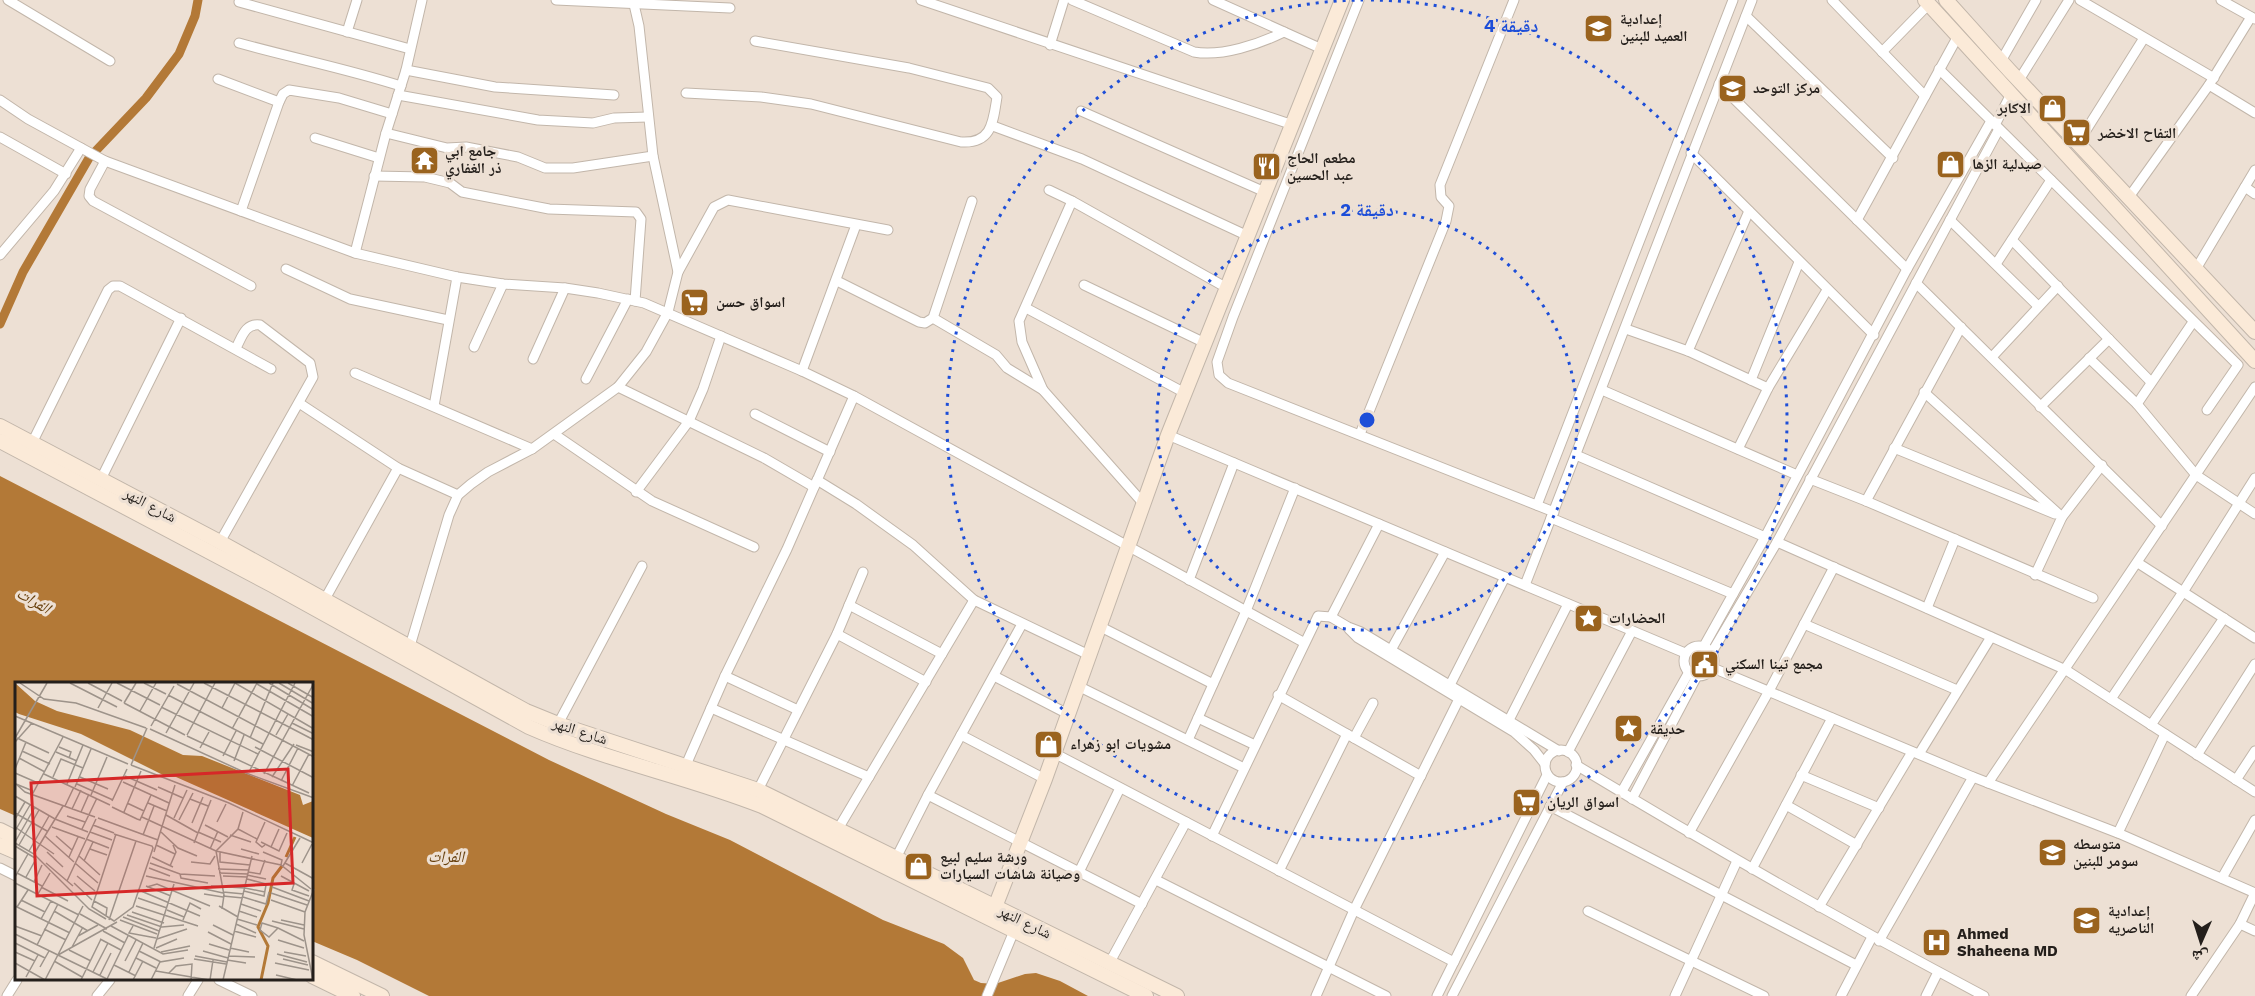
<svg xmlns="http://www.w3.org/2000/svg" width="2255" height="996" font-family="'Work Sans','Noto Naskh Arabic',sans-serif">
  <rect width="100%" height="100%" fill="#ede0d4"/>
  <!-- water -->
  <path fill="#b37937" d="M0 476 549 760 666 814 730 840 883 920 944 944 963 958 974 980 981 983 995 984 1025 974 1036 973 1060 981 1088 996H429L357 960 312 941V684H16V816L0 809Z"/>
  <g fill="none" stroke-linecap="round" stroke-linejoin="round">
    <!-- canal -->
    <path stroke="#b37937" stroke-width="9" d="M0 324 23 272 89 158 146 98 179 54 195 16 198 0"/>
    <defs>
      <g id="street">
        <path d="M8 0 110 61"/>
        <path d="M556 0 730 8"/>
        <path d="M921 0 1293 125"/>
        <path d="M1072 0 1194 52C1222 57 1259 44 1284 32"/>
        <path d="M1213 0 1322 49"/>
        <path d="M1359 0 1233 317 1217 362 1219 375 1228 383 1554 512"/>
        <path d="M1832 0 1925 96"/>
        <path d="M2080 0 2214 78"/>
        <path d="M2221 0 2255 19"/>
        <path d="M239 2 410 49"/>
        <path d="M1746 16 1893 158"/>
        <path d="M347 32 357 0"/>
        <path d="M239 43C293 58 348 69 401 86"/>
        <path d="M1050 45 1064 0"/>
        <path d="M1882 52 1929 4"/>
        <path d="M2001 61 2036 0"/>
        <path d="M1939 69 2238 365 2207 410"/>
        <path d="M406 70 495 87 614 95"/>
        <path d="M218 79 279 102"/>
        <path d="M2019 80 2069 0"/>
        <path d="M1719 84 1907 269"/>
        <path d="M2209 85 2255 113"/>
        <path d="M686 93 761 97 811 104 961 142C992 144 993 122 997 97L988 88 909 68 755 41"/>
        <path d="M398 95 538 120 593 123 614 118 648 117"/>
        <path d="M0 100 28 119 105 161 355 253 457 277 503 284 565 288 598 293 644 303 802 371 854 396 1303 642"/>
        <path d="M1081 111 1265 192"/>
        <path d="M1995 125 2011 94"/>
        <path d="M993 126 1082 159 1248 236"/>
        <path d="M386 133 447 148 466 147 518 157 545 168H573L653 156"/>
        <path d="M0 137 66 174"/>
        <path d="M315 138 379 158"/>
        <path d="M2078 143 2144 38"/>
        <path d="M1691 153 1874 335"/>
        <path d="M105 161 90 189 89 196 93 201 251 286"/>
        <path d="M374 176 425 177 450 183 462 192 549 209 636 212 641 219 635 301"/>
        <path d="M2245 187 2255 194"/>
        <path d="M1049 190 1072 201 1227 288"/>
        <path d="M2129 197 2209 85 2251 17"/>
        <path d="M241 211 279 102 283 94 289 90 339 98 392 114"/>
        <path d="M1857 220 1958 36"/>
        <path d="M1950 220 2038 306"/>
        <path d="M2012 240 2151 382"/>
        <path d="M355 253 386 133 406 70 422 0"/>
        <path d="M0 255 54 191 81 148"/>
        <path d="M1996 264 2051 180"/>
        <path d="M286 269 350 299 448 320"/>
        <path d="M2196 269 2255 170"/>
        <path d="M678 272 714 207 728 200 888 230"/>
        <path d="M837 281 919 322 925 323 933 318 972 201"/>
        <path d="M1916 283 2162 526"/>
        <path d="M1084 285 1205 343"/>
        <path d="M1026 308 1185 393"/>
        <path d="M933 318 996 355 1007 368 1043 390 1143 503"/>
        <path d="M1626 329 1688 351 1768 388"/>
        <path d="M474 347 503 284"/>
        <path d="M1688 351 1749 211"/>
        <path d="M1992 357 2058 286"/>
        <path d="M2089 358 2137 404 2196 475 2255 514"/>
        <path d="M533 359 565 288"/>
        <path d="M802 371 856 225"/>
        <path d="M355 373 532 449"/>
        <path d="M586 379 628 299"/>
        <path d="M1751 380 1799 262"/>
        <path d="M618 387 764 458 814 487"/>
        <path d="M1043 390 1022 342 1019 321 1072 201"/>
        <path d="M1602 390 1797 475"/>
        <path d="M1924 392 2062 517"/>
        <path d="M299 403 398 468 458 495"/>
        <path d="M2137 404 2193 322"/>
        <path d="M434 406 457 277"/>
        <path d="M2040 407 2109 339"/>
        <path d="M755 414 830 452"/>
        <path d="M554 434 652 501 754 547"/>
        <path d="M1360 434 1446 221 1449 206 1441 197 1440 185 1514 0"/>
        <path d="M1168 435 1685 653"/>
        <path d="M32 443 108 290 113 286H120L271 369"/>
        <path d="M1894 448 2055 514"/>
        <path d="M1738 449 1768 388 1827 290"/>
        <path d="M1576 455 1765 537"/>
        <path d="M101 479 181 318"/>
        <path d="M1810 479 1866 501 2093 598"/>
        <path d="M817 480 856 504 913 545 974 600 1089 655"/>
        <path d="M636 492 689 421 703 389 721 336"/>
        <path d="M1866 501 1961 327"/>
        <path d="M1537 505 1733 0"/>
        <path d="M1551 518 1733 594"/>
        <path d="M220 542 313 377 310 363 260 325C245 323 242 337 236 348"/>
        <path d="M1777 542 2066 670 2255 792"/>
        <path d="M2138 563 2255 638"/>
        <path d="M2035 575 2062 517 2102 465"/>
        <path d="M1189 580 1234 463"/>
        <path d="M1525 585 1752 0"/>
        <path d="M325 599 398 468"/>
        <path d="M849 605 942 654"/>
        <path d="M1927 608 1955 539"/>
        <path d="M1331 617 1379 524"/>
        <path d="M1804 624 1957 690"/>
        <path d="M1099 626 1213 684"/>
        <path d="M1349 629 1358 638 1514 732 1534 750 1545 764"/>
        <path d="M837 634 926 682"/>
        <circle cx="1699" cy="661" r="15"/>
        <path d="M410 646 449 515 458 495 471 484 488 472 532 449 618 387 646 352 668 312 678 272 653 156 639 26 633 0"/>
        <path d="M1704 646 1765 537 1907 269 1991 121"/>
        <path d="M1391 650 1445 552"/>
        <path d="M1712 652 1777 542 1999 129"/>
        <path d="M1713 668 1973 777 2118 833 2255 893 2240 924 2191 996"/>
        <path d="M725 676 798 710"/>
        <path d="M994 676 1068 714"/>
        <path d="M1450 685 1505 577"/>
        <path d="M1078 686 1244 768"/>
        <path d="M1278 695 1421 776"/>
        <path d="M2111 699 2183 592 2255 478"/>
        <path d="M711 708 869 777"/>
        <path d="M1198 718 1255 745"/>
        <path d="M1509 720 1568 604"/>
        <path d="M558 724 642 566"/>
        <path d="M2151 725 2224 618"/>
        <path d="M961 735 1045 779"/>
        <path d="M1354 738 1373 703"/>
        <path d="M1188 740 1246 611 1295 488"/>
        <circle cx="1561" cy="766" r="16"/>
        <path d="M1568 752 1632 631"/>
        <path d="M1054 753 1454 962"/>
        <path d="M1919 754 1991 637"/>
        <path d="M2197 755 2255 664"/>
        <path d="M686 765 725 676 787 549 854 396"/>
        <path d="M1576 765C1710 846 1846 923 1984 996"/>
        <path d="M1801 775 1879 808"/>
        <path d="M2236 780 2255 751"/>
        <path d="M1988 783 2255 387"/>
        <path d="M758 790 837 634 863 572"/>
        <path d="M1621 793 1689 672"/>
        <path d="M928 795 1142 904"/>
        <path d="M1632 799 1697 676"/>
        <path d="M1786 805 1857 845"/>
        <path d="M1550 806 1856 965"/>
        <path d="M838 829 974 600"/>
        <path d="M1689 833 1769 691 1834 567"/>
        <path d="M2118 833 2165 734"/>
        <path d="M1212 836 1318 616 1331 617 1348 627 1361 632 1559 751"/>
        <path d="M896 858 928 795 1022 624"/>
        <path d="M0 868 16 876"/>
        <path d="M1752 869 1832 718"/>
        <path d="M1279 871 1347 734"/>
        <path d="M1079 872 1120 788"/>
        <path d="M2222 878 2255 820"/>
        <path d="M1156 880 1386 996"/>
        <path d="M1819 907 1912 752"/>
        <path d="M1588 911 1764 996"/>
        <path d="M2240 924 2255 931"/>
        <path d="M1879 941 1973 777"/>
        <path d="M1110 962 1186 822"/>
        <path d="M219 980 252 996"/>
        <path d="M7 996 17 980"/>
        <path d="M97 996 110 980"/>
        <path d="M188 996 198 980"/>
        <path d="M987 996 1014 931"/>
        <path d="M1316 996 1354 910 1459 699"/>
        <path d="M1437 996 1547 775"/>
        <path d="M1452 996 1563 782"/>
        <path d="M1675 996 1737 861"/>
        <path d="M1841 996 1872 937"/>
        <path d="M1926 996 1938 972"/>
      </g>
      <g id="secondary">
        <path d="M1925 0 2255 361"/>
        <path d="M1946 0 2009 70 2255 332"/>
        <path d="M0 426 220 542 526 711 558 724 758 790 1177 996"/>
        <path d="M0 441 272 585 529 727C604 760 686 776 762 806L1146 996"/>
        <path d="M0 830 16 838"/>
        <path d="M0 845 16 852"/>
        <path d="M995 907 1045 779 1168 435 1342 0"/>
        <path d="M312 962 382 996"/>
        <path d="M312 976 353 996"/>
      </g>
    </defs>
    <!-- street casing -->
    <use href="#street" stroke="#c2b6aa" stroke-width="11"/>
    <!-- secondary casing -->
    <use href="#secondary" stroke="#c2b6aa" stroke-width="16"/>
    <!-- street -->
    <use href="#street" stroke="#fff" stroke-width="9"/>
    <!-- secondary -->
    <use href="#secondary" stroke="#fbead8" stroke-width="14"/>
  </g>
  <!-- distance rings -->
  <g fill="none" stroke="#1d4ed8" stroke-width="3" stroke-dasharray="3 6">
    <circle cx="1367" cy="420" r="210"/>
    <path d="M1371 0A420 420 0 1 1 1363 0"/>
  </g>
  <!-- icons -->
  <defs>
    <symbol id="school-square" viewBox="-11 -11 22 22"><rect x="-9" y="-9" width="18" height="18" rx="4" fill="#9a631e" stroke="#ede0d4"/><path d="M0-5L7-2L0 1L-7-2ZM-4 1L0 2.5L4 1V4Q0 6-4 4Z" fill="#fff"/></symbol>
    <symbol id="shop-square" viewBox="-11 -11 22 22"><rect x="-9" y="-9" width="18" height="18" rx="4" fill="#9a631e" stroke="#ede0d4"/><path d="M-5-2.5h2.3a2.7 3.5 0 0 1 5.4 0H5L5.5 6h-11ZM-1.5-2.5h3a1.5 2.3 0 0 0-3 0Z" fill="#fff"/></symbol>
    <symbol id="supermarket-square" viewBox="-11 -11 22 22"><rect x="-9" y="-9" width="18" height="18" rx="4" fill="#9a631e" stroke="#ede0d4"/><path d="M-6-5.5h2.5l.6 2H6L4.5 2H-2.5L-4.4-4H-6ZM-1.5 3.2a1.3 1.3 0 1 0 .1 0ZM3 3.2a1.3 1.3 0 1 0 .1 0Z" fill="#fff"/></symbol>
    <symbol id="temple-square" viewBox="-11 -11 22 22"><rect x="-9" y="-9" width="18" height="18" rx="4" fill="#9a631e" stroke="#ede0d4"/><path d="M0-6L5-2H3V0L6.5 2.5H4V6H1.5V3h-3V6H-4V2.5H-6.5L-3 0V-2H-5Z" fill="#fff"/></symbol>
    <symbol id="restaurant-square" viewBox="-11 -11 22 22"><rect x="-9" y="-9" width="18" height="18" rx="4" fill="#9a631e" stroke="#ede0d4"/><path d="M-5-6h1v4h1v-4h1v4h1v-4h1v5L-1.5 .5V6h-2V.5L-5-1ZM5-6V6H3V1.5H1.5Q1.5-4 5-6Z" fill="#fff"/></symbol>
    <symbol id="sight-square" viewBox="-11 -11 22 22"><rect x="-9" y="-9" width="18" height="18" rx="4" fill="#9a631e" stroke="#ede0d4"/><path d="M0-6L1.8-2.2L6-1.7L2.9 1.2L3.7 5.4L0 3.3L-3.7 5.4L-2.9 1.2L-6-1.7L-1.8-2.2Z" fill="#fff"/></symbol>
    <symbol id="civic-square" viewBox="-11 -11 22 22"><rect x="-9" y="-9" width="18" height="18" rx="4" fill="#9a631e" stroke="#ede0d4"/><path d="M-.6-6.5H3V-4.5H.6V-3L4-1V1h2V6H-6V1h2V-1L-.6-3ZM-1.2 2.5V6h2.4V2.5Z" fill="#fff"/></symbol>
    <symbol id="hospital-square" viewBox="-11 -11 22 22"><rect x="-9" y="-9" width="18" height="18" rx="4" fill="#9a631e" stroke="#ede0d4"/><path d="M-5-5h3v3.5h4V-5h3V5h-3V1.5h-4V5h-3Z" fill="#fff"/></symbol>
  </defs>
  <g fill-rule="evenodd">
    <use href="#school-square" x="1582" y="12" width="33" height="33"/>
    <use href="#school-square" x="1716" y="72" width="33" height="33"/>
    <use href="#shop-square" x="2036" y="92" width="33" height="33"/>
    <use href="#supermarket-square" x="2060" y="116" width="33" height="33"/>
    <use href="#temple-square" x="408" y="144" width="33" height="33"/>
    <use href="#shop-square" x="1934" y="148" width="33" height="33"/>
    <use href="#restaurant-square" x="1250" y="150" width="33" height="33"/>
    <use href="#supermarket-square" x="678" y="286" width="33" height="33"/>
    <use href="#sight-square" x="1572" y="602" width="33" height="33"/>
    <use href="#civic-square" x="1688" y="648" width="33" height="33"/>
    <use href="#sight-square" x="1612" y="712" width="33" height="33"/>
    <use href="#shop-square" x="1032" y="728" width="33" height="33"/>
    <use href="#supermarket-square" x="1510" y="786" width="33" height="33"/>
    <use href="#school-square" x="2036" y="836" width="33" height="33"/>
    <use href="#shop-square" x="902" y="850" width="33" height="33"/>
    <use href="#school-square" x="2070" y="904" width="33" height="33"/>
    <use href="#hospital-square" x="1920" y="926" width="33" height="33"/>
  </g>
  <g text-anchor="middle" stroke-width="6" stroke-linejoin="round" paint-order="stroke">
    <!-- poi labels -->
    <g font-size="15" font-weight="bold" fill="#241f1b" stroke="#ede0d4" text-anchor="start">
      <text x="1620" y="24">إعدادية<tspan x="1620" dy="17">العميد للبنين</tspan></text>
      <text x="1753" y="93">مركز التوحد</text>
      <text x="2031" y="113" text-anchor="end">الاكابر</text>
      <text x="2098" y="138">التفاح الاخضر</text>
      <text x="445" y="156">جامع ابي<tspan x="445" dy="17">ذر الغفاري</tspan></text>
      <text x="1287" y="163">مطعم الحاج<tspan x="1287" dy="17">عبد الحسين</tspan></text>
      <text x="1972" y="169">صيدلية الزها</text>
      <text x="716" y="307">اسواق حسن</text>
      <text x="1609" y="623">الحضارات</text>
      <text x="1725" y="669">مجمع تينا السكني</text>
      <text x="1650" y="734">حديقة</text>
      <text x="1070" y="749">مشويات ابو زهراء</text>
      <text x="1547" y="807">اسواق الريان</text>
      <text x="2073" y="849">متوسطه<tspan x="2073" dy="17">سومر للبنين</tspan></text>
      <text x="940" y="862">ورشة سليم لبيع<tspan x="940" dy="17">وصيانة شاشات السيارات</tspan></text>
      <text x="2108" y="916">إعدادية<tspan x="2108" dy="17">الناصريه</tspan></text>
      <text x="1957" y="939">Ahmed<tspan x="1957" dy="17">Shaheena MD</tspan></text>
    </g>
    <!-- street labels -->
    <g font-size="15" fill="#241f1b" stroke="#ede0d4">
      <text transform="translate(150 505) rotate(28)" y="5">شارع النهر</text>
      <text transform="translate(580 731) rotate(18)" y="5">شارع النهر</text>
      <text transform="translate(1025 922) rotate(26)" y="5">شارع النهر</text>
    </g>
    <!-- water labels -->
    <g font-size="16" font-style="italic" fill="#68400d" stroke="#ede0d4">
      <text transform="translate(34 600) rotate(30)" y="6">الفرات</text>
      <text x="446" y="862">الفرات</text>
    </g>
  </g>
  <!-- overview -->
  <g transform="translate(15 682)">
    <rect width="298" height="298" fill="#ede0d4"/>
    <path d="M0 1 20 19 42 29 115 48 168 73 187 74 285 113 288 123 298 119V156L161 95H152L66 52 4 32 0 30Z" fill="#b37937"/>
    <path fill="none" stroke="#b37937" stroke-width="3" d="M271 175 280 155M246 298 253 264 243 245 253 221 258 196 267 184"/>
    <path fill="none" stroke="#9d938a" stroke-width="1.5" d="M5 1 29 17 61 21 131 46M55 1 102 25M73 1 107 19M102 1 145 23M129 1 151 12M189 1 299 58M220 1 299 47M254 1 299 28M264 1 299 22M273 1 299 16M162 2 299 75M242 2 299 35M153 13 248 62M109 21 170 53M109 21 121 1M146 25 243 72M83 26 97 1M207 26 220 1M125 29 141 1M0 34 113 82M277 41 299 52M136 44 159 4M135 47 231 91 299 116M217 47 242 1M151 51 179 1M172 53 200 1M261 53 273 32M172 54 294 111M0 56 32 1M2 56 34 71M235 56 258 1M0 60 17 41M281 63 299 70M44 65 56 70 54 76M240 65 299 96M185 66 194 50M7 69 35 82M41 70 62 79M208 74 221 49M4 76 30 90M219 79 229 53M116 83 214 121 299 161M116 83 132 46M0 87 11 60M234 90 280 1M0 91 23 101M29 92 95 123M249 92 299 1M110 94 142 108M38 95 46 77 68 86M65 95 93 107M257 95 279 62M266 99 283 66M108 100 154 121M1 102 10 110 80 135M1 102 18 109M52 102 68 63M62 102 98 118M277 104 294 72M60 105 76 67M143 105 168 116M17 113 48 55M76 113 92 75M0 114 40 137 73 150M175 117 193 124M97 119 112 87M112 121 129 129M133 121 152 129M50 124 59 105M97 125 122 137M57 127 66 108M66 130 74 112M109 130 126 89M0 131 32 149M151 133 183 151M52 134 70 140M127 135 201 169 266 183 296 207M83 136 143 158M159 136 172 108M0 137 10 120M122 137 125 138 136 113M164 138 178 111M202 140 211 122M177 141 188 115M78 143 99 151M190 143 213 155M0 145 39 172M37 145 70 157M67 147 82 116M223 147 242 157M0 149 15 123M75 150 97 158M146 150 163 166 182 174M183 150 206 160M99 152 137 164 138 166 118 225 99 239 77 225 101 152M128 153 139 124M215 153 236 160M30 154 59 180M41 154 57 168M71 157 94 166M0 160 20 125M246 160 264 169 272 151M0 161 19 172 74 227 91 237M179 161 196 118M4 163 24 128M141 163 160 172M250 163 247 165 241 160 250 140M0 164 20 176M256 165 264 147M75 167 92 173M195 167 203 149M226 167 244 172M14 169 34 134M32 170 48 185M139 170 160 103M205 170V180L235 183M248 170 267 178 266 183M19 172 48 124M64 174 85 193M54 175 63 155M137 175 158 185M69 179 78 160M176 180 195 182 200 174M31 181 58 204M60 181 83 201M135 181 165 192 200 194M270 181 299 197M287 181 297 162M155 184 161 170 158 163M268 184 285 156M134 186 155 194M203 187 234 188M233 190 245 192 250 178M2 191 27 204M204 191 233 192M165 192 166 196 193 201M232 193 251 197M62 194 80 209M131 194 208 211M208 194 232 195M266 194 294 209M0 195 13 172M11 195 21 177M232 197 251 202M52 199 81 137M19 200 27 183M0 201 64 233M59 201 77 218M279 202 277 208 294 214M131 204 156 214M196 204 230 206M26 205 53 219M132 205 142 202 195 224M257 205 294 219M230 206 250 210M126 209 185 234M229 209 249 214 251 203M208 210 229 212M256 211 292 223M23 212 35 191M189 212 208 215M208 214 228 216M228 215 251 222 254 210M123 216 152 226M6 218 30 230M256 218 290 230M79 219 92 226 91 234M226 222 246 229M0 224 55 251M121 224 183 244M204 224 223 235M2 225 13 208M207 227 209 213 201 169 223 147 228 130M152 228 169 235M39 229 73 249M224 229 242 235M117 230 149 241M65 232 92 247M112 233 147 245 169 243M108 235 144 249M26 237 36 219M222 237 242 243M94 238 121 159M105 238 142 252M168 238 175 221 186 227M266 238 289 243M257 239 289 247M221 242 241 251M198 243 218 253M0 244 27 254M96 244 148 272 173 268M118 244 114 251 141 256M263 246 254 255 245 248 247 241 263 246 289 259M29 247 51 258M88 249 110 261M219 249 241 255M193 250 216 262M0 252 94 298M63 254 83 243M85 257 106 268M142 257 172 247M263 258 289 266M0 261 30 276M194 262 214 268M22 263 43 222M57 265 68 245M139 266 159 202M141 266 162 257M215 266 234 270M54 268 76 279M124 269 146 280M188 269 213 276M0 270 20 279M146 270 175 264M269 270 291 274M262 272 292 280M43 273 102 240M180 274 212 280M213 274 240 275M121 276 141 286M179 277 211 282M268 277 293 283M212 278 231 281M39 279 67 295M110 279 121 258M0 281 30 298 68 224M260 281 294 288M99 283 121 294M25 285 34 269M141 289 194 298M78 290 93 261M114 290 128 261M154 291 161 284 177 282 176 298M85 293 96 271M261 293 282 298M11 295 23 273M92 297 113 254M66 298 86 257M118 298 128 279M136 298 145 280 169 276M195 298 198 278M208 298 237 174M298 298 289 253 290 230 299 207"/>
    <path fill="#d62828" fill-opacity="0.15" stroke="#d62828" stroke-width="3" d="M273 87 278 201 22 214 16 101Z"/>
    <rect width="298" height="298" fill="none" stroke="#241f1b" stroke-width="3"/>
  </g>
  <circle cx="1367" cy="420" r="9" fill="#1d4ed8" stroke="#ede0d4" stroke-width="3"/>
  <g font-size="18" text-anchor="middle" font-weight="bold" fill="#1d4ed8" stroke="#ede0d4" stroke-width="6" stroke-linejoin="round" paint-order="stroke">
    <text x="1511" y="32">4 دقيقة</text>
    <text x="1367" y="216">2 دقيقة</text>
  </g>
  <!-- north arrow -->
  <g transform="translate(2201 942) rotate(183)" stroke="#ede0d4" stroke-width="4.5" paint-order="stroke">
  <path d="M0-4.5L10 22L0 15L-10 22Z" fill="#241f1b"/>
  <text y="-9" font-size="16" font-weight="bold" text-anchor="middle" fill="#241f1b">ش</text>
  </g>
</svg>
